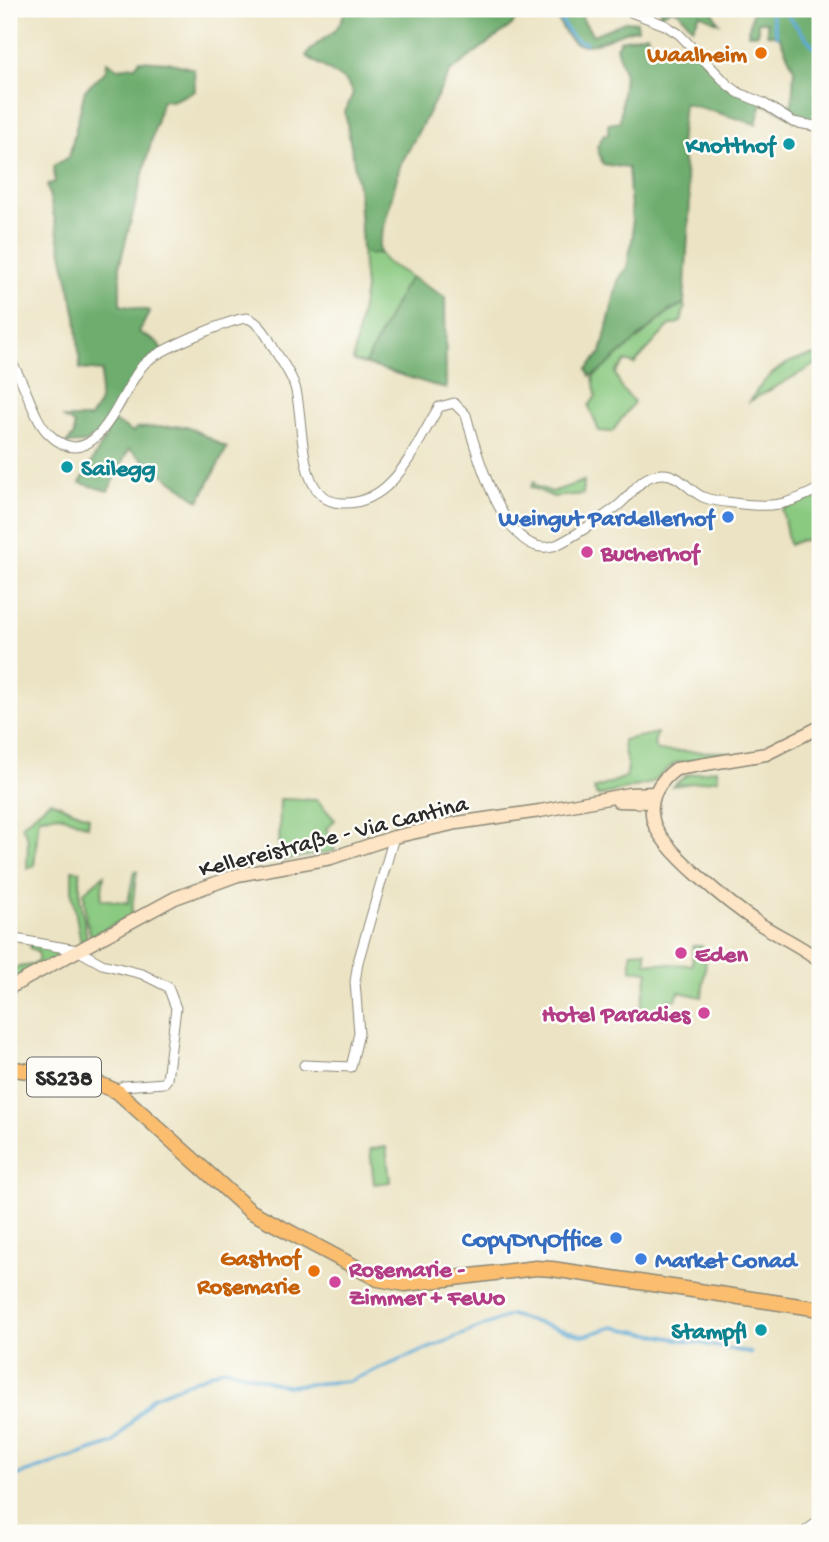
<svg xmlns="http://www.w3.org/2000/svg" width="829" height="1542" font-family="'Gochi Hand',sans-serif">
  <rect width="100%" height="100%" fill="#fdfcf7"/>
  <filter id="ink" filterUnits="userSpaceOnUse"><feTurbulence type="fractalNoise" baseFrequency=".0143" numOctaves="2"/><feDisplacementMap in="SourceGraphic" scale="14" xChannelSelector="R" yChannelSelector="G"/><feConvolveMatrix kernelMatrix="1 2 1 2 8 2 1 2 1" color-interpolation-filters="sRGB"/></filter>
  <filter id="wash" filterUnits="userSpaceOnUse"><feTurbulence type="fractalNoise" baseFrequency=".00686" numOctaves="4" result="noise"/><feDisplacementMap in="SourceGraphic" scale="28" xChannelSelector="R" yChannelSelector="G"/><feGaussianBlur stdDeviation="1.57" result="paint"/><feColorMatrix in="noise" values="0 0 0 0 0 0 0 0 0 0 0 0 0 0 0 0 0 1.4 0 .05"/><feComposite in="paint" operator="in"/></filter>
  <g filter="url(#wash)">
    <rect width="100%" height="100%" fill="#ebe3c3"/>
    <!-- green -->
    <g fill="#89c980" stroke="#5a7a56" stroke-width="2">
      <path d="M362 250 369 254 380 253 386 262 411 277C392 304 382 335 365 364L353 361 365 289Z"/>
      <path d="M680 303 685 307 681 322 669 326 634 364 626 361 615 373 622 389 634 402 612 432 599 431 589 406 596 396 593 377Z"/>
      <path d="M820 355V362L750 401C766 374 788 356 820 355Z"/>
      <path d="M584 481 583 494 553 497 531 487 534 482 535 486 552 492Z"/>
      <path d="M819 496 820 541 801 540 789 545 782 509Z"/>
      <path d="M657 733 654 744 657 751 727 752V756L675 763 651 783 597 796 594 789 626 777C631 764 622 753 623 740Z"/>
      <path d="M717 769 718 779 673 786 687 775Z"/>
      <path d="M280 799 317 800 335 820 326 829 335 851 279 861Z"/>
      <path d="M50 801 89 817 88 826 60 815 39 817 34 866 27 869 28 840 22 825Z"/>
      <path d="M72 870 80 871V899L88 945 82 948 72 893Z"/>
      <path d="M134 871H137L131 916 91 936 86 920 84 892 104 875 101 899 128 903Z"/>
      <path d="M32 942 77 950 17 984 10 968 33 965 38 961V952L30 948Z"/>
      <path d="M693 946H702L706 960 702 997 679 992 676 1000 668 999 665 1017 640 1013 648 972 631 970V952L646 951V963L692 965Z"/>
      <path d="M386 1147 390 1182 374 1184 370 1149Z"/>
    </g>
    <!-- forest -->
    <g fill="#6ead6e" stroke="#4c6c4c" stroke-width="2">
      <path d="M345 9H521L513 24 450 72 400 166 379 245 380 253 369 254 362 250 359 192 345 112 353 93 346 81 306 56C319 35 339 39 345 9Z"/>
      <path d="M550 9H585L582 18 593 35 627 21 637 22 638 29C618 29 588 56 571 40 561 31 560 18 550 9Z"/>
      <path d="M661 9H711L719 23 700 14 693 28 678 11 672 9 659 16Z"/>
      <path d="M753 9H820V127L809 125 762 103 756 124 684 103 680 145 690 199 684 304 669 311 599 372 590 376 587 369 601 353 618 281 627 267 633 235 628 168 603 164 597 147 604 134 608 135V124L620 122 624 72 616 47 621 40 647 34 649 41 687 51 688 44C724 81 738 100 792 105L794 69 779 36 767 34V22H758V34H748Z"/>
      <path d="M140 60 168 62 194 69 195 91 172 101 162 100 120 263V305L150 311 139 332 158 343 163 352 151 358 111 420 133 432 136 428 187 426 227 448 199 501 129 449 108 491 80 483 107 435 101 433 85 443 66 444 74 435V424L64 418H90L99 404 102 371 80 369 76 316 47 185 55 182 53 166 69 157 85 90 106 71 107 62 118 68 135 66Z"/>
      <path d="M411 277 445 297 446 389 365 364C382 335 391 304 411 277Z"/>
    </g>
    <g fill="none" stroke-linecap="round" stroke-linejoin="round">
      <!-- stream -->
      <g stroke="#5ba9d4" stroke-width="3.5">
        <path d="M553 9C566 22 565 39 586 43"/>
        <path d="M770 9 777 36"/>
        <path d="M782 9 820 54"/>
        <path d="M9 1478 113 1443 153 1397 225 1368 286 1386 349 1381 510 1315 584 1336 613 1327 751 1353"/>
      </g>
    </g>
  </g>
  <g filter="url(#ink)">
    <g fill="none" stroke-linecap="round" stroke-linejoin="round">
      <defs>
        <g id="street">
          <path d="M623 9 665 25 679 34 728 85 739 93 763 103 793 122 820 127"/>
          <path d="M9 359C26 381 32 418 49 434 97 481 122 386 144 364 156 351 228 320 247 318 261 323 267 336 274 349 281 361 291 373 295 387 305 418 295 501 341 503 394 506 415 445 439 407L454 403 466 415C475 449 505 560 553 546 563 544 611 512 620 504 634 492 641 475 662 474 679 473 689 491 703 497 712 501 724 502 734 503 771 508 787 506 820 488"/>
          <path d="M9 938 77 950 102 964 142 974 168 987 176 1008 167 1079 164 1083 123 1086 118 1092"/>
          <path d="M304 1065 351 1067 359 1033 355 982 358 962 394 837"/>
          <path d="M803 1533 820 1520"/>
        </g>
        <g id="secondary">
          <path d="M820 727 766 754 676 769C659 781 648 799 653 820 659 849 735 908 760 924 780 937 802 946 820 961"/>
          <path d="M618 801 652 802"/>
          <path d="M9 988 175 898 238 875 331 858 394 837 457 823 540 811 629 794 654 793"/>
        </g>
        <path id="primary" d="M9 1068 95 1082 118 1092 250 1211 378 1279 405 1284 536 1268 552 1269 820 1309"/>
      </defs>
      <!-- street casing -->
      <use href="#street" stroke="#8b8777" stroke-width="11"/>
      <!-- secondary casing -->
      <use href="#secondary" stroke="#8b8777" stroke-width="15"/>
      <!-- primary casing -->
      <use href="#primary" stroke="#8b8777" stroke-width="17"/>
      <!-- street -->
      <use href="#street" stroke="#fff" stroke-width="9"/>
      <!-- secondary -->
      <use href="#secondary" stroke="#fde5c5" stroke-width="12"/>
      <!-- primary -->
      <use href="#primary" stroke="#fbbd6e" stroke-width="14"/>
    </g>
  </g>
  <!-- markers -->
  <g fill="#e8710a" stroke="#fdfcf7" stroke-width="2.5">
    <circle cx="761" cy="53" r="7"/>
    <circle cx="314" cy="1271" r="7"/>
  </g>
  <g fill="#0f9aa8" stroke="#fdfcf7" stroke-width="2.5">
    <circle cx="789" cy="144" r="7"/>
    <circle cx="67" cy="467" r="7"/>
    <circle cx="761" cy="1330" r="7"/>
  </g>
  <g fill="#3f7fe0" stroke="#fdfcf7" stroke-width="2.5">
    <circle cx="728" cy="517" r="7"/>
    <circle cx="616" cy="1238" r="7"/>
    <circle cx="641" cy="1259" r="7"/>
  </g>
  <g fill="#d1479c" stroke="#fdfcf7" stroke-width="2.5">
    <circle cx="587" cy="552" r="7"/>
    <circle cx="681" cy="953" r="7"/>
    <circle cx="704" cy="1013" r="7"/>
    <circle cx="335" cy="1282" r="7"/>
  </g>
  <g text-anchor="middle" stroke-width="5" stroke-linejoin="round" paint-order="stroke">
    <!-- shield labels -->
    <rect fill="#fdfcf7" stroke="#6a6a68" stroke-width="2" x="27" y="1057.5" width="74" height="39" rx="5"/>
    <g font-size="23" font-weight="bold" fill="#2b2b2b">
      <text x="64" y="1085">SS238</text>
    </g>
    <!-- food labels -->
    <g font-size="24" font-weight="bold" fill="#c56008" stroke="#fdfcf7" text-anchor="end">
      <text x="747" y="61">Waalheim</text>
      <text x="300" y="1265">Gasthof<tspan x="300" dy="28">Rosemarie</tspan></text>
    </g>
    <!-- culture labels -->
    <g font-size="24" font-weight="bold" fill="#0d838f" stroke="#fdfcf7" text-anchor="end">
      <text x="775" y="152">Knotthof</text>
      <text x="81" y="475" text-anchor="start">Sailegg</text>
      <text x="747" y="1338">Stampfl</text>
    </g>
    <!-- shop labels -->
    <g font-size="24" font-weight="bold" fill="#366cbe" stroke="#fdfcf7" text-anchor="end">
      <text x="714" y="525">Weingut Pardellerhof</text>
      <text x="602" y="1246">CopyDryOffice</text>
      <text x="655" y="1267" text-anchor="start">Market Conad</text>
    </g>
    <!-- hotel labels -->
    <g font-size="24" font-weight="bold" fill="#b23c85" stroke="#fdfcf7" text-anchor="start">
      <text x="601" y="560">Bucherhof</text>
      <text x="695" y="961">Eden</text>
      <text x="690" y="1021" text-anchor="end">Hotel Paradies</text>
      <text x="349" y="1276">Rosemarie -<tspan x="349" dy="28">Zimmer + FeWo</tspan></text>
    </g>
    <!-- street labels -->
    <g font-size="24" fill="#2b2b2b" stroke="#fdfcf7">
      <text transform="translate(333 835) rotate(-14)" y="8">Kellereistraße - Via Cantina</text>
    </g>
  </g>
  <!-- margin -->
  <rect width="829" height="1542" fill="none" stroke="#fdfcf7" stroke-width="35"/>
</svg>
